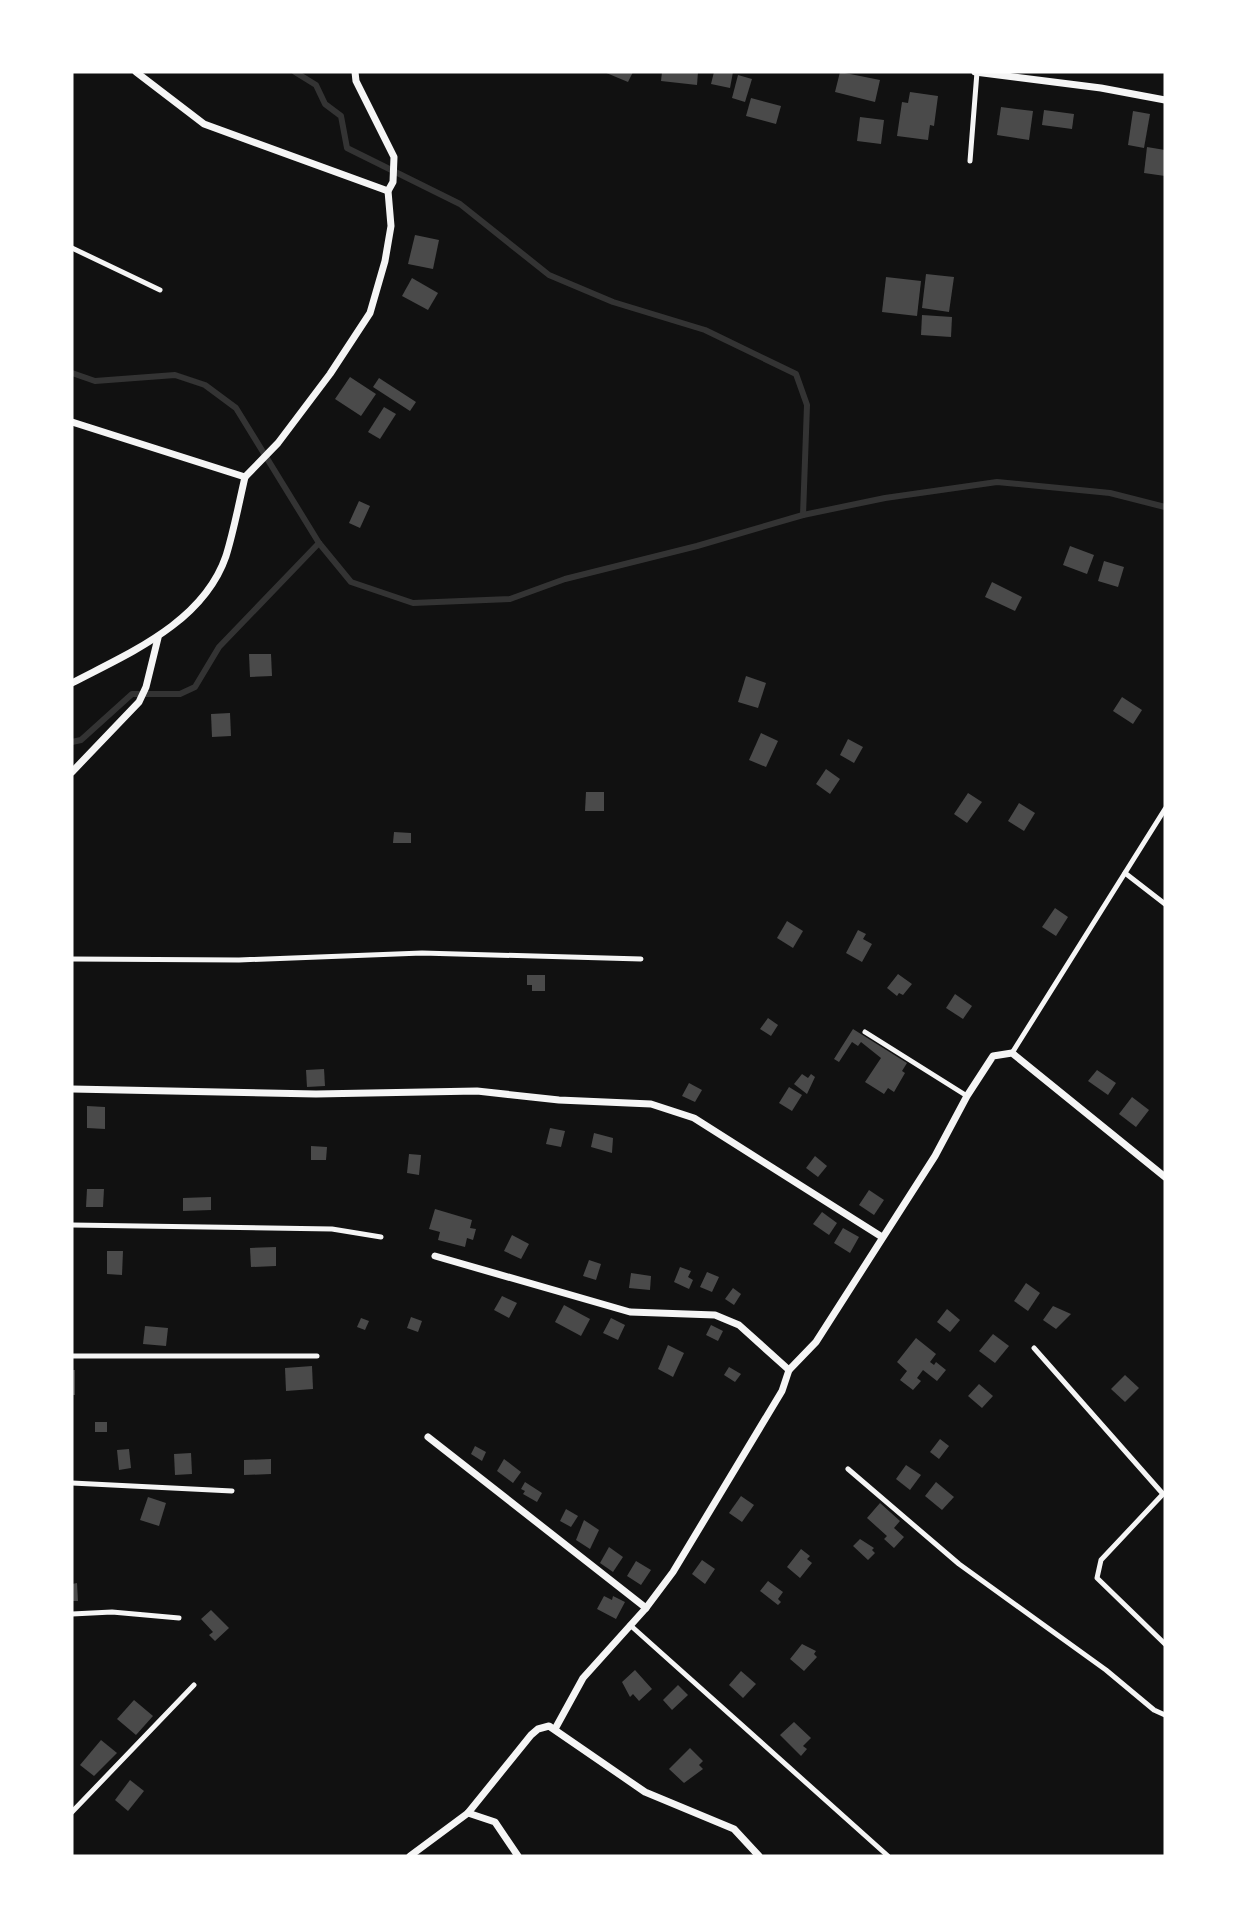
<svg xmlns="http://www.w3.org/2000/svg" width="1237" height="1928" font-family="Overpass,sans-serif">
  <rect width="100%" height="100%" fill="#111"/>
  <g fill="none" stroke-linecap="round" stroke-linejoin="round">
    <!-- stream -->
    <g stroke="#333" stroke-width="6">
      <path d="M295 72 316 85 325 104 341 116 347 148 460 204 549 275 613 302 705 330 796 374 807 405 803 515"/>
      <path d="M72 373 95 381 175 375 205 385 236 408 319 543 351 582 413 603 510 599 565 579 697 546 803 515 885 498 997 482 1110 493 1165 507"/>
      <path d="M72 742 81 740 132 694H180L195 687 219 647 319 543"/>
    </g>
  </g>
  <!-- building -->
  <g fill="#4a4a4a">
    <path d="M604 72H633L628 82Z"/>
    <path d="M662 72H698L697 85 661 81Z"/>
    <path d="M714 72H733L730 88 711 84Z"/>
    <path d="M840 72 880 80 875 102 835 92Z"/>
    <path d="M738 75 752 79 745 102 732 98Z"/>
    <path d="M910 92 938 96 934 126 930 125 928 140 897 136 902 102 908 103Z"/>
    <path d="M751 98 781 106 776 124 746 116Z"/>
    <path d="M1001 107 1033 111 1029 140 997 135Z"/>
    <path d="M1044 110 1074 114 1072 129 1042 125Z"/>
    <path d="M1133 111 1150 114 1144 148 1128 145Z"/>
    <path d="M860 117 884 120 881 144 857 141Z"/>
    <path d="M1147 147 1165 150V176L1144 173Z"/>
    <path d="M415 235 439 240 433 269 408 264Z"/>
    <path d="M926 274 954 277 949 312 922 308Z"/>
    <path d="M886 277 921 281 917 316 882 312Z"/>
    <path d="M412 278 438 293 428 310 402 296Z"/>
    <path d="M922 315 952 317 951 337 921 335Z"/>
    <path d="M350 377 376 394 361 416 335 399Z"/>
    <path d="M379 378 416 402 410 411 373 387Z"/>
    <path d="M384 407 396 414 380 439 368 432Z"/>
    <path d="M359 501 370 506 360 528 349 523Z"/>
    <path d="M1070 546 1094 555 1087 574 1063 565Z"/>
    <path d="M1104 561 1124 567 1118 587 1098 581Z"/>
    <path d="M992 582 1022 597 1015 611 985 597Z"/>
    <path d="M249 654H271L272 676 250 677Z"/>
    <path d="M746 676 766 683 758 708 738 702Z"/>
    <path d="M1122 697 1142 710 1133 724 1113 711Z"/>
    <path d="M230 713 231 736 212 737 211 714Z"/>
    <path d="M761 733 778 741 766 767 749 760Z"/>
    <path d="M848 739 863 747 854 763 840 755Z"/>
    <path d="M826 769 840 779 830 794 816 784Z"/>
    <path d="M586 792H604V811H585Z"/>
    <path d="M968 793 982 802 967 823 954 814Z"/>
    <path d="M1019 803 1035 813 1024 831 1008 821Z"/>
    <path d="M394 832 411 833V843H393Z"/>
    <path d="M1055 908 1068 917 1056 936 1042 927Z"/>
    <path d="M787 921 803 931 793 948 777 938Z"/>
    <path d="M858 930 866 934 863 939 872 944 862 962 846 953Z"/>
    <path d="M898 974 912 984 903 995 899 993 897 996 887 988Z"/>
    <path d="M527 975H545V991H532V985H527Z"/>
    <path d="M955 994 972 1006 963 1019 946 1008Z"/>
    <path d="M768 1018 778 1025 771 1036 760 1029Z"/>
    <path d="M853 1029 907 1063 902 1071 905 1073 894 1092 888 1088 884 1094 865 1082 881 1058 861 1042 858 1046 852 1042 839 1062 834 1059Z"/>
    <path d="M324 1069 325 1086 307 1087 306 1070Z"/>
    <path d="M1097 1070 1116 1083 1108 1095 1088 1081Z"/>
    <path d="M802 1074 808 1078 811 1074 815 1077 807 1094 794 1084Z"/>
    <path d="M689 1083 702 1090 695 1102 682 1096Z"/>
    <path d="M789 1087 802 1095 792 1111 779 1103Z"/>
    <path d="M1132 1097 1149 1110 1136 1127 1119 1114Z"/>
    <path d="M87 1106 105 1107V1129L87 1128Z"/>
    <path d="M550 1128 565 1131 561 1147 546 1144Z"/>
    <path d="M594 1133 613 1138 612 1153 591 1147Z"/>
    <path d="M311 1146 327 1147 326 1160H311Z"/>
    <path d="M409 1154 421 1155 419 1175 407 1173Z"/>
    <path d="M815 1156 827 1166 818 1177 806 1168Z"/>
    <path d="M87 1189H104L103 1207H86Z"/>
    <path d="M869 1190 884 1200 874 1215 859 1205Z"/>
    <path d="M211 1197V1210L183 1211V1198Z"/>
    <path d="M435 1209 472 1220 470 1228 476 1229 473 1240 467 1238 465 1247 438 1240 440 1232 429 1229Z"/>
    <path d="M822 1212 837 1223 829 1235 813 1224Z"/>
    <path d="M843 1228 859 1237 850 1253 834 1243Z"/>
    <path d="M512 1235 529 1244 521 1259 504 1251Z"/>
    <path d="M276 1247V1266L251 1267 250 1248Z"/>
    <path d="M107 1251H123L122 1275 107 1274Z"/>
    <path d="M589 1260 601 1264 596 1280 583 1276Z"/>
    <path d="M680 1267 691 1271 688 1277 693 1280 689 1289 674 1282Z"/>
    <path d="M707 1272 719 1277 712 1292 700 1287Z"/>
    <path d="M631 1273 651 1276 650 1290 629 1288Z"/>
    <path d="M1026 1283 1040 1293 1028 1311 1014 1301Z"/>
    <path d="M733 1288 741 1294 734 1305 725 1299Z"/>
    <path d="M502 1296 517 1303 509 1318 494 1310Z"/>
    <path d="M564 1305 590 1319 581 1336 555 1322Z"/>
    <path d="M1053 1306 1071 1314 1056 1329 1043 1320Z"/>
    <path d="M947 1309 960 1320 950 1332 937 1322Z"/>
    <path d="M411 1317 422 1321 418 1332 407 1328Z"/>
    <path d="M361 1318 369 1321 365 1330 357 1327Z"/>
    <path d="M611 1318 625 1325 618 1340 603 1333Z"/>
    <path d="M711 1325 723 1331 718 1341 706 1335Z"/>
    <path d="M145 1326 168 1328 166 1346 143 1344Z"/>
    <path d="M993 1334 1009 1346 995 1363 979 1351Z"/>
    <path d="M916 1338 936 1354 930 1362 934 1365 936 1362 946 1370 937 1381 923 1370 917 1378 921 1381 913 1390 900 1380 907 1371 897 1362Z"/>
    <path d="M668 1345 684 1353 673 1377 658 1369Z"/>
    <path d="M312 1366 313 1389 286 1391 285 1368Z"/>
    <path d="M729 1367 741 1374 735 1382 724 1375Z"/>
    <rect x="72" y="1370" width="3" height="25"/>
    <path d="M1125 1375 1139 1388 1125 1402 1111 1389Z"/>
    <path d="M979 1384 993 1396 982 1408 968 1396Z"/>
    <rect x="95" y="1422" width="12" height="10"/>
    <path d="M940 1439 949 1446 939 1459 930 1452Z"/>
    <path d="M475 1446 486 1452 482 1461 471 1454Z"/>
    <path d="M129 1449 131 1468 119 1470 117 1450Z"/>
    <path d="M191 1453 192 1474 175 1475 174 1454Z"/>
    <path d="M271 1459V1474L244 1475V1460Z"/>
    <path d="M504 1459 521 1472 513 1483 497 1471Z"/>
    <path d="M906 1465 921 1475 910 1490 896 1479Z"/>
    <path d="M525 1482 542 1493 537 1502 523 1494 525 1491 521 1489Z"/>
    <path d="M936 1482 954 1497 942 1510 925 1496Z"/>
    <path d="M741 1496 754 1505 742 1522 729 1513Z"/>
    <path d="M148 1497 166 1503 159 1526 140 1520Z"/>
    <path d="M880 1503 900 1521 894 1528 904 1537 894 1548 884 1539 887 1536 867 1518Z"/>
    <path d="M566 1509 578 1516 571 1527 560 1521Z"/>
    <path d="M584 1520 599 1530 590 1549 576 1540Z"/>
    <path d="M860 1539 874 1548 872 1550 875 1553 868 1560 853 1546Z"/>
    <path d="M609 1547 623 1557 613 1572 600 1563Z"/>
    <path d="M801 1549 810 1556 807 1559 812 1563 800 1578 787 1567Z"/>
    <path d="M702 1560 715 1569 705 1584 692 1574Z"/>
    <path d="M636 1561 651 1570 641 1585 627 1576Z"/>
    <path d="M768 1581 783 1592 778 1599 781 1602 778 1605 760 1591Z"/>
    <path d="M77 1583 78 1601H72V1584Z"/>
    <path d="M604 1596 612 1600 613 1596 625 1602 616 1619 597 1609Z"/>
    <path d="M211 1610 229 1628 215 1641 209 1635 213 1632 201 1619Z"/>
    <path d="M802 1644 816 1651 814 1654 817 1657 804 1671 790 1659Z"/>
    <path d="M635 1670 652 1689 639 1701 633 1694 630 1697 622 1682Z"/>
    <path d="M741 1671 756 1684 743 1698 729 1685Z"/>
    <path d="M678 1685 688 1695 672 1710 663 1700Z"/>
    <path d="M134 1700 153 1716 136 1735 117 1719Z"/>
    <path d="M794 1722 811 1738 803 1746 807 1749 801 1756 780 1735Z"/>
    <path d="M101 1740 117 1753 94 1776 80 1765Z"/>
    <path d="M690 1748 703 1761 699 1765 703 1769 684 1783 669 1769Z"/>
    <path d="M130 1780 144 1791 128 1811 115 1800Z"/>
  </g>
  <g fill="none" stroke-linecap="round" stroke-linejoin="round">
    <!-- service -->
    <g stroke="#f5f5f5" stroke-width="5">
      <path d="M970 161 977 72"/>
      <path d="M72 248 160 290"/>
      <path d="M1125 873 1165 904"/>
      <path d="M72 959 239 960 422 953 641 959"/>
      <path d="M865 1032 967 1096"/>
      <path d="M1012 1053 1165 809"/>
      <path d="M72 1225 332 1229 381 1237"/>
      <path d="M1034 1348 1163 1494 1101 1560 1097 1578 1165 1644"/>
      <path d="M72 1356H317"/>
      <path d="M848 1469 959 1564 1106 1670 1154 1710 1165 1715"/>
      <path d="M72 1483 232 1491"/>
      <path d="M72 1614 112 1612 179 1618"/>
      <path d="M630 1625 888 1856"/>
      <path d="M72 1812 194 1685"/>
    </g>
    <!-- minor -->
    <g stroke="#f5f5f5" stroke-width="7">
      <path d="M136 72 204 124 388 191"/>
      <path d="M975 72 1101 88 1165 100"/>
      <path d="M72 422 245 477 278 443 330 374 370 313 385 261 391 226 388 191 393 182 394 157 356 81 355 72"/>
      <path d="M72 683C129 653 203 623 226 556 234 530 239 503 245 477"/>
      <path d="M72 772 139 702 146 687 158 638"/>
      <path d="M72 1089 316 1094 477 1091 559 1100 651 1104 694 1118 882 1237"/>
      <path d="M435 1256 630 1312 715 1315 739 1325 789 1370"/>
      <path d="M428 1437 646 1608"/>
      <path d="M555 1729 583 1678 646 1608 673 1572 782 1391 789 1370 816 1342 935 1156 967 1096 993 1056 1012 1053 1165 1177"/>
      <path d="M468 1813 495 1822 518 1856"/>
      <path d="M410 1856 468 1813 531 1735 538 1729 549 1726 645 1792 734 1829 759 1856"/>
    </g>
  </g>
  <!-- border -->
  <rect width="1237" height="1928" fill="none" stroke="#ffffff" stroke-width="147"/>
</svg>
